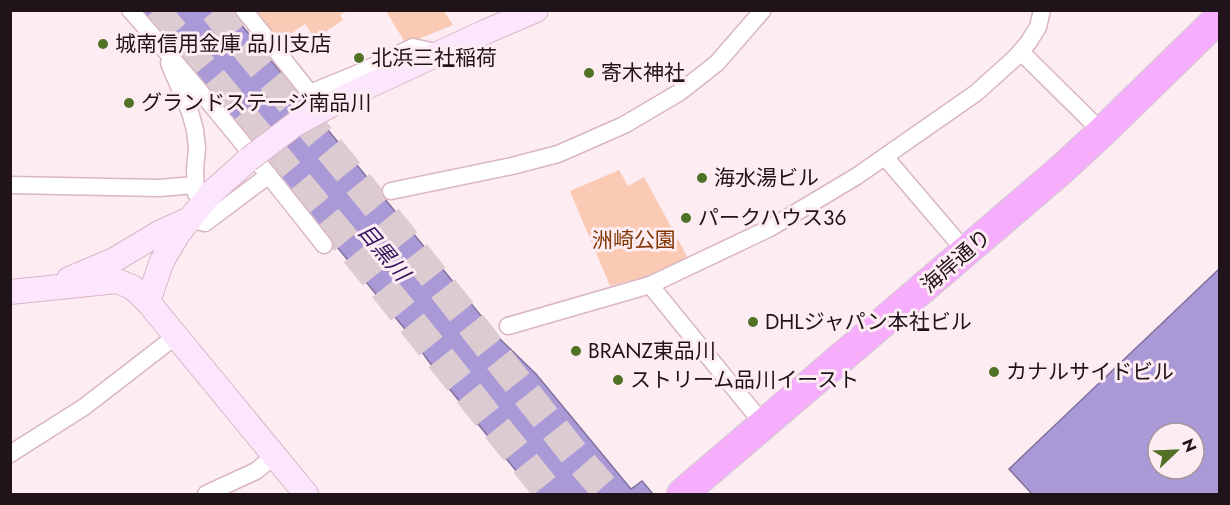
<svg xmlns="http://www.w3.org/2000/svg" width="1230" height="505" font-family="Jost,'Noto Sans JP',sans-serif">
  <rect width="100%" height="100%" fill="#fdedf3"/>
  <!-- green -->
  <g fill="#facab4">
    <path d="M257 11H347L340 15 343 20 315 39 305 24 280 41Z"/>
    <path d="M386 11H444L453 25 406 44Z"/>
    <path d="M619 170 628 186 644 177 688 258 657 274 610 286 570 191Z"/>
  </g>
  <!-- water -->
  <g fill="#aa99d7" stroke="#81719e" stroke-width="1.5" fill-rule="evenodd">
    <path d="M142 11H230L501 340 536 374 631 489 642 481 653 494H535L443 381 409 334Z"/>
    <path d="M1219 269V494H1032L1009 469ZM1158 433H1194V469H1158Z"/>
  </g>
  <g fill="none" stroke-linecap="round" stroke-linejoin="round">
    <!-- highway-tunnel -->
    <g stroke="#dcccd2" stroke-width="30" stroke-dasharray="30 15" stroke-linecap="butt">
      <path d="M155 10 363 262 550 494"/>
      <path d="M215 10 399 233 575 455 609 494"/>
    </g>
    <defs>
      <g id="street">
        <path d="M130 10C198 86 261 165 324 245"/>
        <path d="M244 10 310 93 361 72 413 47 439 53"/>
        <path d="M1021 52 1102 132"/>
        <path d="M169 63 190 112 195 130 197 148 195 169 196 194"/>
        <path d="M885 157 966 252"/>
        <path d="M10 185 159 188 195 185"/>
        <path d="M391 191 512 166 558 154 624 125 680 92 717 63 763 10"/>
        <path d="M190 219 205 223 269 175"/>
        <path d="M650 285 764 425"/>
        <path d="M508 326 650 285 770 228 857 176 976 93 1015 58 1028 43 1038 27 1042 10"/>
        <path d="M10 454 84 407 176 336"/>
        <path d="M206 494 256 471 274 456"/>
      </g>
      <g id="secondary">
        <path d="M329 106 347 96 485 32 536 10"/>
        <path d="M69 279 114 260 161 232 188 220"/>
        <path d="M10 292 117 281 132 287 148 302 306 494"/>
        <path d="M148 302 155 281 162 261 178 234 210 194 248 160"/>
      </g>
      <path id="highway" d="M682 494 1062 169 1102 132 1220 17"/>
    </defs>
    <!-- street casing -->
    <use href="#street" stroke="#dab5c4" stroke-width="19"/>
    <!-- secondary casing -->
    <use href="#secondary" stroke="#dab5c4" stroke-width="26"/>
    <!-- highway casing -->
    <use href="#highway" stroke="#d2d0d1" stroke-width="32"/>
    <!-- street -->
    <use href="#street" stroke="#fff" stroke-width="16"/>
    <!-- secondary -->
    <use href="#secondary" stroke="#fce6fe" stroke-width="24"/>
    <!-- highway -->
    <use href="#highway" stroke="#f6adfc" stroke-width="30"/>
    <defs>
      <path id="secondary-bridge" d="M248 160 294 125 329 106"/>
    </defs>
    <!-- secondary-bridge casing -->
    <use href="#secondary-bridge" stroke="#dab5c4" stroke-width="26" stroke-linecap="butt"/>
    <!-- secondary-bridge -->
    <use href="#secondary-bridge" stroke="#fce6fe" stroke-width="24"/>
  </g>
  <!-- markers -->
  <g fill="#517127" stroke="#fdedf3" stroke-width="2">
    <circle cx="103" cy="44" r="6"/>
    <circle cx="359" cy="58" r="6"/>
    <circle cx="589" cy="73" r="6"/>
    <circle cx="129" cy="103" r="6"/>
    <circle cx="702" cy="178" r="6"/>
    <circle cx="686" cy="218" r="6"/>
    <circle cx="753" cy="322" r="6"/>
    <circle cx="576" cy="351" r="6"/>
    <circle cx="994" cy="372" r="6"/>
    <circle cx="618" cy="380" r="6"/>
  </g>
  <g text-anchor="middle" stroke-width="6" stroke-linejoin="round" paint-order="stroke">
    <!-- poi labels -->
    <g font-size="21" fill="#201319" stroke="#fdedf3" text-anchor="start">
      <text x="115" y="51">城南信用金庫 品川支店</text>
      <text x="371" y="65">北浜三社稲荷</text>
      <text x="601" y="80">寄木神社</text>
      <text x="141" y="110">グランドステージ南品川</text>
      <text x="714" y="185">海水湯ビル</text>
      <text x="698" y="225">パークハウス36</text>
      <text x="765" y="329">DHLジャパン本社ビル</text>
      <text x="588" y="358">BRANZ東品川</text>
      <text x="1006" y="379">カナルサイドビル</text>
      <text x="630" y="387">ストリーム品川イースト</text>
    </g>
    <!-- park labels -->
    <g font-size="21" fill="#823500" stroke="#fdedf3">
      <text x="634" y="247">洲崎公園</text>
    </g>
    <!-- street labels -->
    <g font-size="21" fill="#201319" stroke="#fdedf3">
      <text transform="translate(956 261) rotate(-41)" y="7">海岸通り</text>
    </g>
    <!-- water labels -->
    <g font-size="22" font-style="italic" fill="#33155d" stroke="#fdedf3">
      <text transform="translate(384 252) rotate(50)" y="8">目黒川</text>
    </g>
  </g>
  <!-- border -->
  <rect width="1230" height="505" fill="none" stroke="#201319" stroke-width="24"/>
  <!-- north arrow -->
  <g transform="translate(1176 451) rotate(67)"><circle r="28" fill="#fdedf3" stroke="#a5969c" stroke-width="1.5"/>
  <path d="M0-4.5L10 22L0 15L-10 22Z" fill="#517127"/>
  <text y="-9" font-size="16" font-weight="bold" text-anchor="middle" fill="#201319">N</text>
  </g>
</svg>
